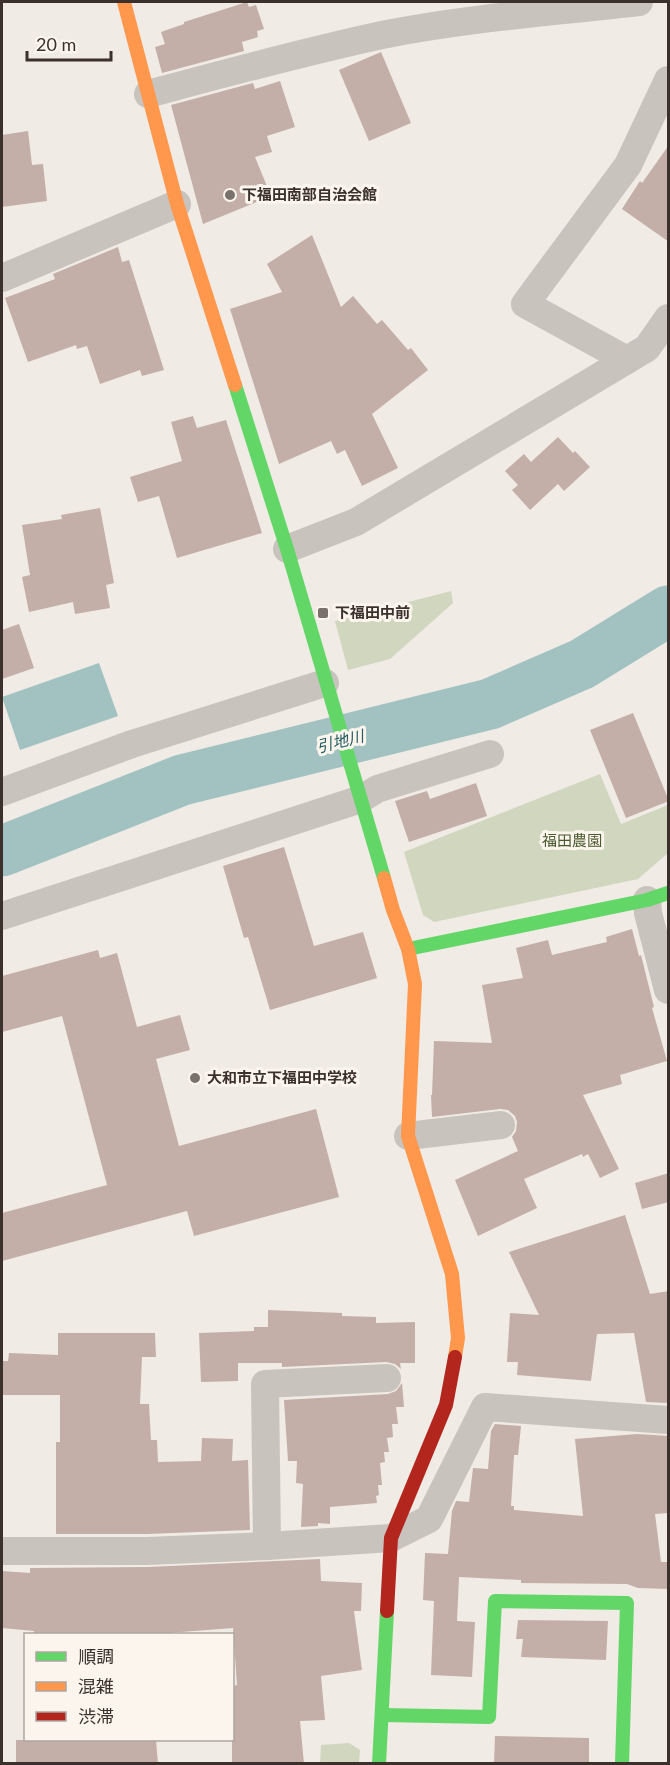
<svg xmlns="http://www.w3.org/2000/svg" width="670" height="1765" font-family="Lato,'Noto Sans JP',sans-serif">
  <rect width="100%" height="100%" fill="#f0ebe5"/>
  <!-- green -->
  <g fill="#d1d6bf">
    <path d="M451 591 453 603 390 659 348 670 335 621Z"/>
    <path d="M600 774 621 824 668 805V853L638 879 434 922 423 915 404 852Z"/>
    <path d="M349 1743 360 1750 359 1763H320L321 1745Z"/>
  </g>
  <!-- water -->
  <path fill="#a1c2c1" d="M99 663 118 716 20 750 2 697Z"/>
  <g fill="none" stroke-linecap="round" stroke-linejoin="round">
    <!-- river -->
    <path stroke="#a1c2c1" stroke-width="51" d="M2 851 182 780 490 704 582 664 668 611"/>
  </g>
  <!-- building -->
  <g fill="#c3afa7">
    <path d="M247 2 249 7 256 5 264 29 257 31 258 37 242 42 244 51 162 73 155 47 165 44 161 32 184 24V22Z"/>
    <path d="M381 52 411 123 369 141 339 70Z"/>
    <path d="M280 81 295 127 267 136 272 152 255 157 271 196 203 224 171 105 253 83 255 89Z"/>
    <path d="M28 131 32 165 43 164 47 201 2 207V135Z"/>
    <path d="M669 145V242L622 209 640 181 642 183Z"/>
    <path d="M312 235 341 307 353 296 377 324 382 320 408 350 411 348 428 370 372 414 398 468 362 486 345 450 337 454 331 441 279 464 230 309 282 292 267 264Z"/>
    <path d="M118 247 122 262 129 260 164 370 142 376 140 370 100 384 87 346 77 349 76 345 28 362 5 298 55 279 53 274Z"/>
    <path d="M193 416 197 428 226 420 262 533 177 558 159 496 138 502 130 477 182 461 171 422Z"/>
    <path d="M558 437 573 453 575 451 590 467 564 491 558 484 530 510 512 490 518 485 505 471 524 454 531 462Z"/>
    <path d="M100 508 114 583 106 585 110 608 75 614 73 602 29 612 22 577 30 575 22 525 62 519 61 515Z"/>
    <path d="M19 624 34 668 2 679V630Z"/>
    <path d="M633 713 669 801 626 818 590 730Z"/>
    <path d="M476 783 487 816 409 842 395 801 427 791 430 799Z"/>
    <path d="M284 847 314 946 363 932 377 978 270 1010 248 937 244 938 223 866Z"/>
    <path d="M632 929 639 956 641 955 654 1007 652 1008 667 1061 620 1075 622 1084 583 1095 619 1169 600 1178 588 1154 583 1157 582 1154 524 1179 537 1208 478 1236 455 1180 518 1151 512 1137 516 1131 517 1122 515 1116 508 1110 500 1109 432 1117 431 1095H432L434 1041 492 1043 482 985 523 978 516 948 548 940 552 955 607 942 606 937Z"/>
    <path d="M98 950 100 958 117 953 137 1027 180 1015 190 1050 156 1059 179 1146 316 1109 339 1197 194 1236 187 1211 2 1261V1213L107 1185 62 1016 2 1032V976Z"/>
    <path d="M669 1173V1202L642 1209 635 1183Z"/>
    <path d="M625 1215 650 1294 669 1291V1403L646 1402 634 1333 597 1334 591 1381 517 1375 518 1362H507L510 1313 539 1315 509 1252Z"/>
    <path d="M268 1310 342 1313V1316L376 1317V1323L415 1322V1363H400L401 1369 395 1364 386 1362 282 1367V1363H238V1381L201 1382 199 1333 254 1331V1327H268Z"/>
    <path d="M58 1333H155L156 1357H142L140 1404H149L151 1440H157L158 1462 201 1461 202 1438 233 1439 232 1461 248 1460 250 1530 147 1534H56V1442H60V1395H2V1361H8L9 1353 58 1355Z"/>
    <path d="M402 1383 404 1407H396L398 1424H392L393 1437 387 1438 389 1452H384L385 1462 380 1463 382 1485H378L379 1495 376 1496 377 1503 330 1507V1524L318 1523V1526L301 1527 303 1484 296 1483 297 1461H288L284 1400 388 1394 396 1391Z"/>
    <path d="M495 1424 521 1426 518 1455H514L511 1506H514V1510L583 1516 575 1439 637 1434 669 1436V1513L655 1514 661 1562H669V1589L638 1588 627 1584 521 1583V1580L459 1577 457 1621 475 1622 472 1677 431 1675 434 1601 423 1600 425 1553 448 1554 452 1511 456 1501 469 1502 473 1468 488 1469 491 1431Z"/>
    <path d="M320 1559 321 1581 362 1583 361 1611H354L362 1670 321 1676 325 1720 300 1721 304 1764H232V1686L237 1685 233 1628 142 1635H34V1631L2 1628V1571L30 1573V1568L148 1567Z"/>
    <path d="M518 1620 608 1621 606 1660 521 1657 523 1639H516Z"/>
    <path d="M495 1736 589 1738V1764H494Z"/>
    <path d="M16 1740H156L158 1764H16Z"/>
  </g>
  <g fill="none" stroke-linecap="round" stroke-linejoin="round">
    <!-- street -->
    <g stroke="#c9c3be" stroke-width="28">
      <path d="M148 94C226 73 303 52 382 35 466 18 554 12 639 2"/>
      <path d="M2 278 177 204"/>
      <path d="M627 360 525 304 628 165 668 80"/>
      <path d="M287 549 356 522 627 360 647 348 668 318"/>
      <path d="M2 792 132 744 325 683"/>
      <path d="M647 900 648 913 668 990"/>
      <path d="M2 916 361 799 377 789 490 754"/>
      <path d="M408 1136 501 1125"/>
      <path d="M267 1546 265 1384 387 1378"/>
      <path d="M2 1551H147L267 1546 391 1538 429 1519 485 1407 668 1420"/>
    </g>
    <!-- fast -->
    <g stroke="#63d668" stroke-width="14">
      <path d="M235 385 287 549 384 878"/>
      <path d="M408 949 647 900 668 893"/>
      <path d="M382 1715 489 1717 495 1601 627 1603 622 1764"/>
      <path d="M379 1764 387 1611"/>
    </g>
    <!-- slow -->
    <g stroke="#ff974d" stroke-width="14">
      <path d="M124 2 177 204 235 385"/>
      <path d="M384 878 393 910 408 949 415 984 408 1136 452 1274 458 1338 455 1357"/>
    </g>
    <!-- jam -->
    <path stroke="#b3261e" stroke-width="14" d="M387 1611 391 1538 446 1405 455 1357"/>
  </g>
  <!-- markers -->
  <g fill="#7a716c" stroke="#fbf5ee" stroke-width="2">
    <circle cx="230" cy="195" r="6"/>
    <rect x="317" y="607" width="12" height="12" rx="3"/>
    <circle cx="195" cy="1078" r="6"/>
  </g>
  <g text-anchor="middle" stroke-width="6" stroke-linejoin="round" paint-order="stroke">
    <!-- poi labels -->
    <g font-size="15" font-weight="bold" fill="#3b302b" stroke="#fbf5ee" text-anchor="start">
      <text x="242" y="200">下福田南部自治会館</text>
      <text x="335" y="618">下福田中前</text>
      <text x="207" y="1083">大和市立下福田中学校</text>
    </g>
    <!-- park labels -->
    <g font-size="15" fill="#4a5a2e" stroke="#fbf5ee">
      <text x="572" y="846">福田農園</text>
    </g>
    <!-- water labels -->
    <g font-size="16" font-style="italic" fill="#1f5a5e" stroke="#fbf5ee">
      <text transform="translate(340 741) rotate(-14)" y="6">引地川</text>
    </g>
  </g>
  <!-- border -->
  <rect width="670" height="1765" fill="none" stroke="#3b302b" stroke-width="6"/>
  <!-- legend -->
  <rect x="24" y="1633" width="210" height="108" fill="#fbf5ee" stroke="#aea6a0" stroke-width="1.5"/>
  <rect x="36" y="1652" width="30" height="9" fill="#63d668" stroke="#aea6a0" stroke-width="1.5"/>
  <text x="78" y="1663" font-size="18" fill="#3b302b">順調</text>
  <rect x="36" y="1682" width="30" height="9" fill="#ff974d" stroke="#aea6a0" stroke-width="1.5"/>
  <text x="78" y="1693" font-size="18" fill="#3b302b">混雑</text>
  <rect x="36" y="1712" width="30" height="9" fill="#b3261e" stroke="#aea6a0" stroke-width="1.5"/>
  <text x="78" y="1723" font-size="18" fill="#3b302b">渋滞</text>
  <!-- scale -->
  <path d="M27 51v9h84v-9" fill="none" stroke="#3b302b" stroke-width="3"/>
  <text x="36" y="51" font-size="18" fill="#3b302b" stroke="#fbf5ee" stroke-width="4.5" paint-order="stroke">20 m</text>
</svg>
